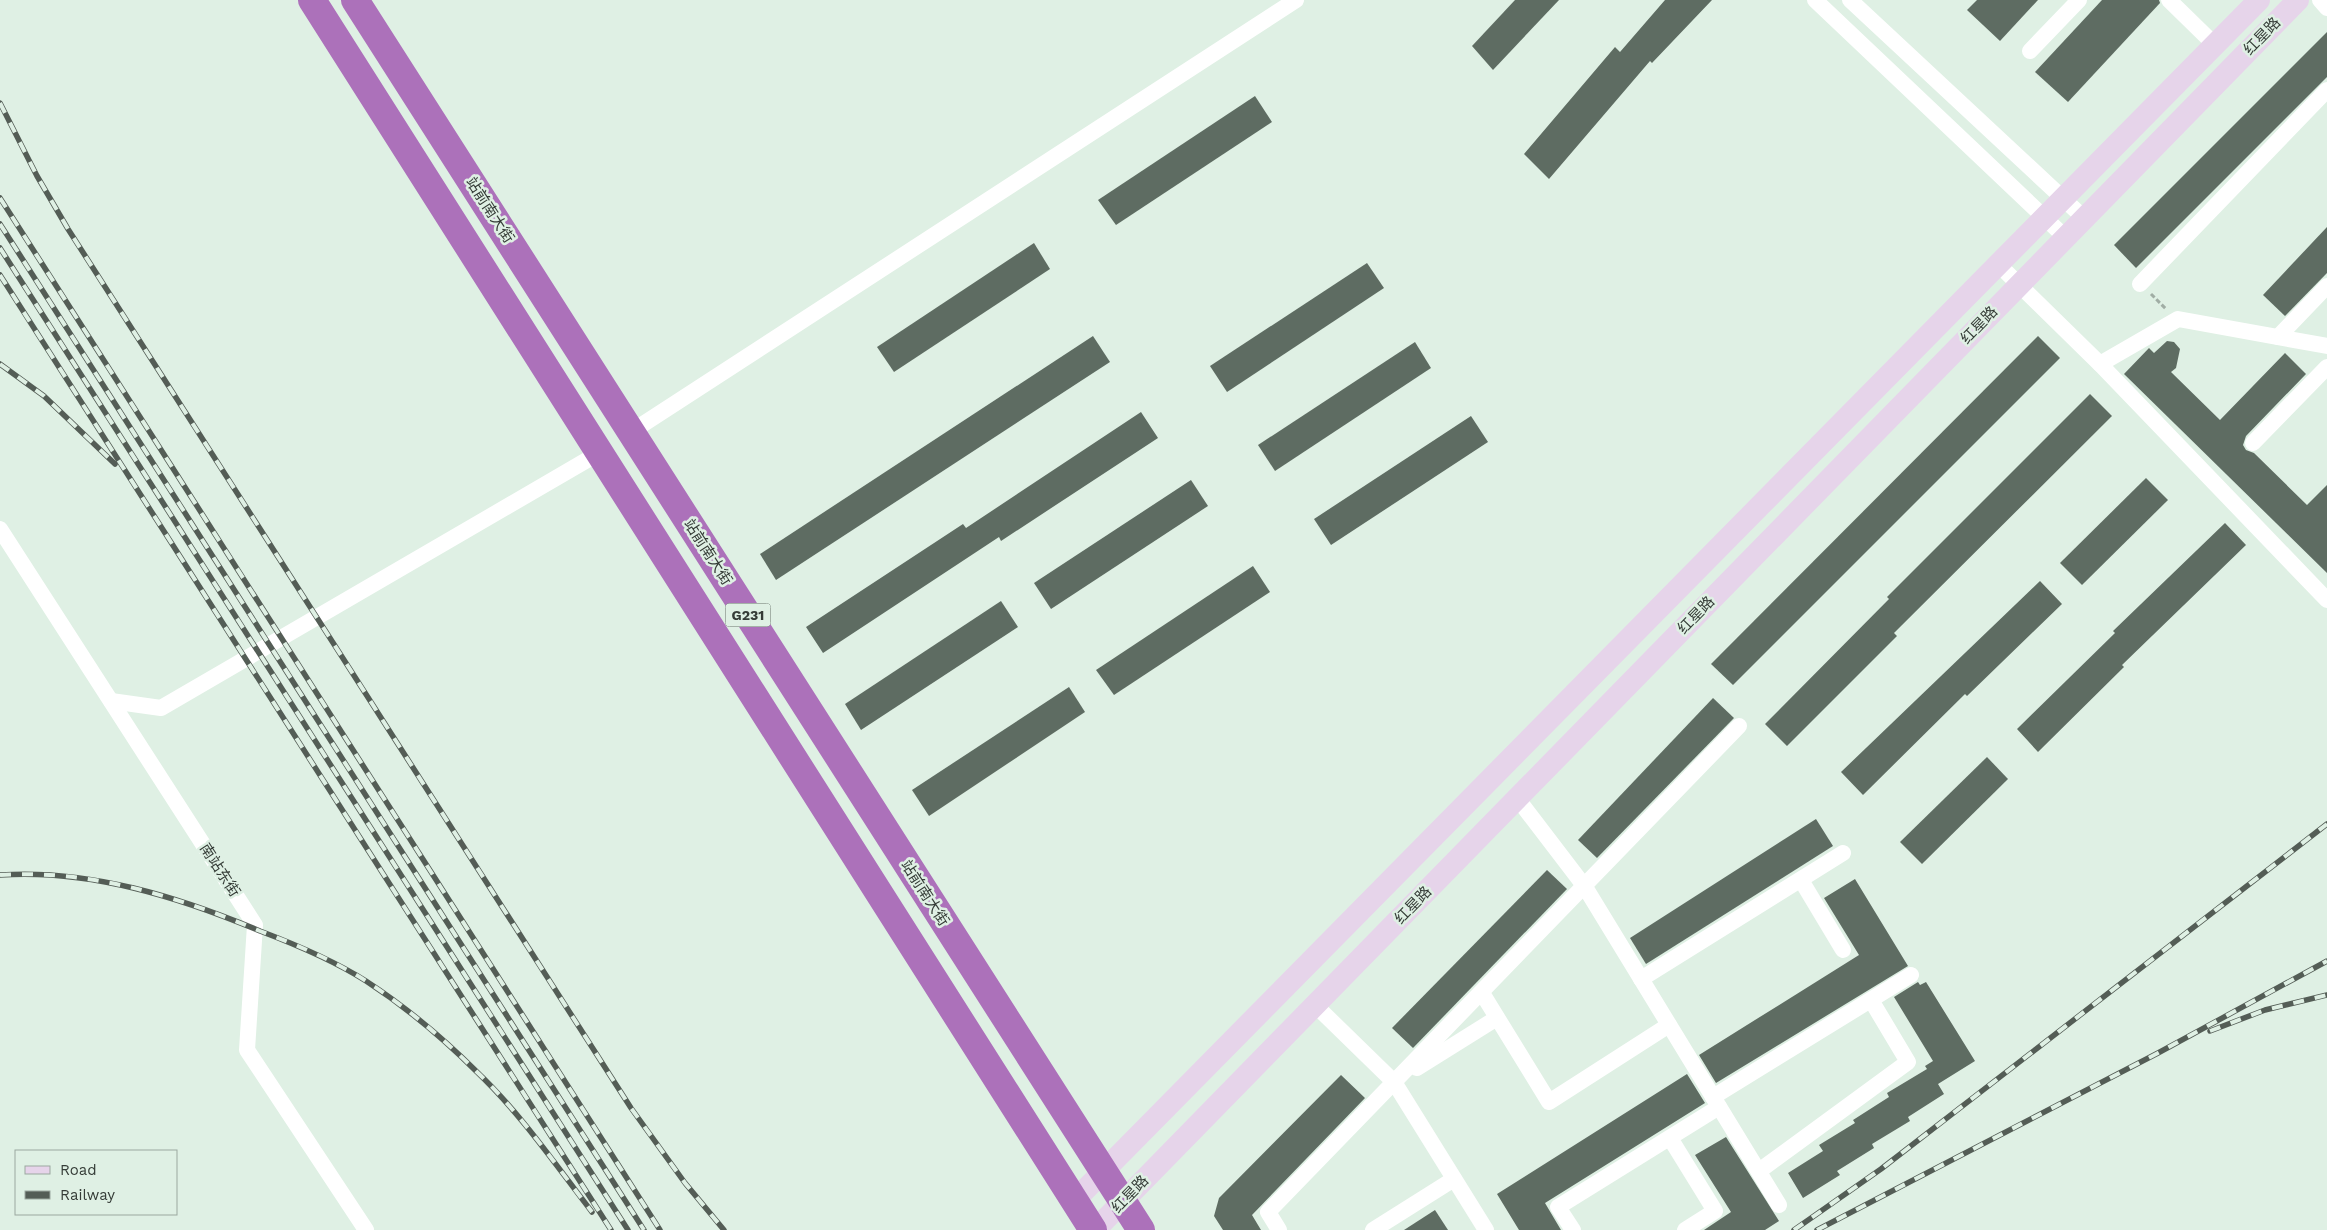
<svg xmlns="http://www.w3.org/2000/svg" width="2327" height="1230" font-family="'Work Sans','Noto Sans SC',sans-serif">
  <rect width="100%" height="100%" fill="#dff0e4"/>
  <!-- building -->
  <g fill="#5e6c62">
    <path d="M1515 0H1559L1493 70 1472 46Z"/>
    <path d="M1665 0H1712L1652 63 1650 61 1549 179 1524 154 1615 47 1620 52Z"/>
    <path d="M1977 0H2038L2000 41 1967 10Z"/>
    <path d="M2102 0H2159L2160 3 2068 102 2035 72Z"/>
    <path d="M2327 32V77L2136 268 2114 245Z"/>
    <path d="M1255 96 1272 122 1116 225 1098 200Z"/>
    <path d="M2327 227V273L2285 316 2263 295Z"/>
    <path d="M1034 243 1050 269 894 372 877 347Z"/>
    <path d="M1367 263 1384 288 1227 392 1210 366Z"/>
    <path d="M1093 336 1110 362 776 580 760 554Z"/>
    <path d="M2038 336 2060 358 1733 685 1711 664Z"/>
    <path d="M2167 341 2174 342 2180 349 2176 368 2171 372 2220 420 2285 353 2306 374 2246 436 2243 445 2246 450 2254 453 2307 505 2327 485V573L2124 374 2149 348 2154 353Z"/>
    <path d="M1415 342 1431 368 1275 471 1258 445Z"/>
    <path d="M2090 394 2112 416 1894 633 1897 636 1787 746 1765 724 1889 599 1887 597Z"/>
    <path d="M1141 412 1158 438 1001 541 999 537 823 653 806 627 963 524 966 528Z"/>
    <path d="M1471 416 1488 442 1331 545 1314 519Z"/>
    <path d="M2146 478 2168 500 2082 585 2060 563Z"/>
    <path d="M1191 480 1208 506 1051 609 1034 583Z"/>
    <path d="M2225 523 2246 545 2122 665 2124 667 2038 752 2017 729 2115 633 2113 631Z"/>
    <path d="M1253 566 1270 592 1114 695 1096 670Z"/>
    <path d="M2040 581 2062 604 1967 696 1965 694 1863 795 1841 772Z"/>
    <path d="M1001 601 1018 627 861 730 845 704Z"/>
    <path d="M1069 687 1085 712 929 816 912 790Z"/>
    <path d="M1713 698 1734 718 1597 858 1578 840Z"/>
    <path d="M1987 757 2008 779 1922 864 1900 842Z"/>
    <path d="M1816 819 1833 846 1646 964 1630 938Z"/>
    <path d="M1547 870 1567 889 1413 1048 1392 1028Z"/>
    <path d="M1855 879 1908 966 1716 1083 1699 1055 1859 955 1824 898Z"/>
    <path d="M1918 982 1920 985 1926 982 1975 1061 1938 1084 1944 1094 1908 1117 1910 1121 1872 1144 1874 1148 1837 1171 1840 1175 1803 1198 1788 1173 1823 1151 1819 1145 1855 1123 1853 1120 1889 1097 1887 1093 1927 1069 1925 1066 1933 1061 1894 997Z"/>
    <path d="M1687 1074 1705 1103 1545 1203 1561 1230H1519L1497 1194Z"/>
    <path d="M1341 1075 1365 1098 1252 1215 1261 1230H1223L1214 1216 1219 1198Z"/>
    <path d="M1726 1137 1779 1221 1765 1230H1704L1731 1212 1695 1155Z"/>
    <path d="M1435 1210 1448 1230H1404Z"/>
  </g>
  <g fill="none" stroke-linecap="round" stroke-linejoin="round">
    <!-- path -->
    <path stroke="#a0ada4" stroke-width="3" stroke-dasharray="5 2.5" stroke-linecap="butt" d="M2151 294 2166 309"/>
    <!-- street -->
    <g stroke="#fff" stroke-width="16">
      <path d="M1815 0 2065 237"/>
      <path d="M1850 0 2084 218"/>
      <path d="M2169 0 2215 45"/>
      <path d="M2320 0 2327 8"/>
      <path d="M2030 51 2079 0"/>
      <path d="M1999 265 2100 364 2178 319 2327 346"/>
      <path d="M2140 284 2327 90"/>
      <path d="M2278 337 2327 286"/>
      <path d="M2100 364 2327 600"/>
      <path d="M631 432 1296 0"/>
      <path d="M2253 443 2327 367"/>
      <path d="M0 529 255 925 247 1050 366 1230"/>
      <path d="M111 701 161 708 599 453"/>
      <path d="M1517 798 1585 887 1779 1205"/>
      <path d="M1801 880 1843 950"/>
      <path d="M1641 979 1843 853"/>
      <path d="M1482 993 1549 1102 1669 1025"/>
      <path d="M1315 1005 1394 1082 1486 1230"/>
      <path d="M1417 1068 1497 1018"/>
      <path d="M1713 1097 1911 975"/>
      <path d="M1670 1138 1715 1211 1685 1230"/>
      <path d="M1759 1171 1908 1062 1871 1000"/>
      <path d="M1279 1230 1268 1212 1739 726"/>
      <path d="M1373 1230 1454 1179"/>
      <path d="M1573 1230 1558 1207 1719 1107"/>
    </g>
    <!-- secondary -->
    <g stroke="#e6d4ea" stroke-width="22">
      <path d="M1074 1201 2259 0"/>
      <path d="M1095 1230 2298 0"/>
    </g>
    <!-- highway -->
    <g stroke="#ac71ba" stroke-width="28">
      <path d="M312 0 1093 1230"/>
      <path d="M355 0 1141 1230"/>
    </g>
    <defs>
      <g id="rail">
        <path d="M0 103 37 176 68 229 631 1108 685 1183 724 1230"/>
        <path d="M0 198 660 1230"/>
        <path d="M0 224 644 1230"/>
        <path d="M0 248 628 1230"/>
        <path d="M0 275 611 1230"/>
        <path d="M0 364 44 396 115 464"/>
        <path d="M0 875C90 869 179 897 260 931 297 945 333 960 366 981 406 1007 443 1038 477 1072 521 1114 555 1164 592 1212"/>
        <path d="M2210 1031 2265 1010 2327 995"/>
        <path d="M1794 1230 1881 1169 2327 824"/>
        <path d="M1817 1230 2158 1053 2327 961"/>
      </g>
    </defs>
    <!-- rail casing -->
    <use href="#rail" stroke="#545d56" stroke-width="5.5"/>
    <!-- rail -->
    <use href="#rail" stroke="#dff0e4" stroke-width="4" stroke-dasharray="11" stroke-linecap="butt"/>
  </g>
  <g text-anchor="middle" stroke-width="5" stroke-linejoin="round" paint-order="stroke">
    <!-- shield labels -->
    <rect fill="#dff0e4" stroke="#68726b" stroke-width="1" x="725.5" y="603.5" width="45" height="23" rx="4"/>
    <g font-size="14" font-weight="bold" fill="#353c37">
      <text x="748" y="620">G231</text>
    </g>
    <!-- street labels -->
    <g font-size="15" fill="#353c37" stroke="#dff0e4">
      <text transform="translate(2262 36) rotate(-46)" y="5">红星路</text>
      <text transform="translate(490 210) rotate(57)" y="5">站前南大街</text>
      <text transform="translate(1979 325) rotate(-46)" y="5">红星路</text>
      <text transform="translate(708 552) rotate(57)" y="5">站前南大街</text>
      <text transform="translate(1696 615) rotate(-46)" y="5">红星路</text>
      <text transform="translate(220 870) rotate(57)" y="5">南站东街</text>
      <text transform="translate(925 893) rotate(57)" y="5">站前南大街</text>
      <text transform="translate(1413 905) rotate(-46)" y="5">红星路</text>
      <text transform="translate(1130 1194) rotate(-46)" y="5">红星路</text>
    </g>
  </g>
  <!-- legend -->
  <rect x="15" y="1150" width="162" height="65" fill="#dff0e4" stroke="#9ba89f"/>
  <rect x="25" y="1166" width="25" height="8" fill="#e6d4ea" stroke="#9ba89f"/>
  <text x="60" y="1175" font-size="15" fill="#353c37">Road</text>
  <rect x="25" y="1191" width="25" height="8" fill="#545d56" stroke="#9ba89f"/>
  <text x="60" y="1200" font-size="15" fill="#353c37">Railway</text>
</svg>
